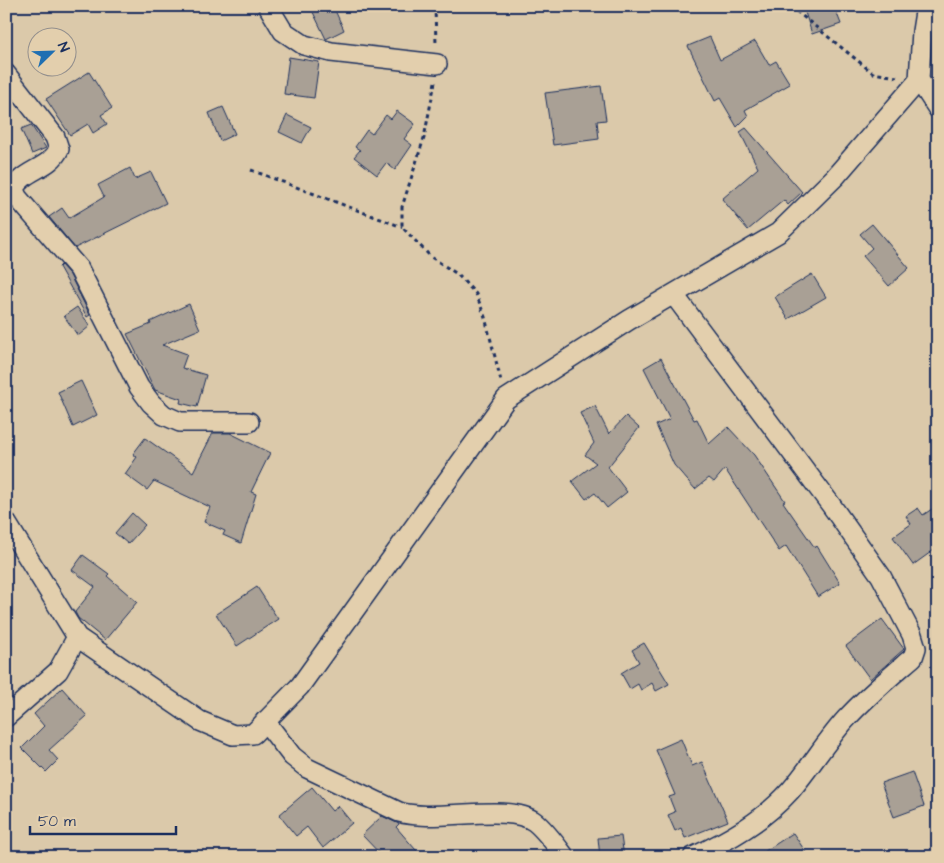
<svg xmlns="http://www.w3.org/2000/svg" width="944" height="863" font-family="'Architects Daughter',sans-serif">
  <rect width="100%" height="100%" fill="#dbc9aa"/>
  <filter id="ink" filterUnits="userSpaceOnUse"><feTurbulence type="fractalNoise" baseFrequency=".02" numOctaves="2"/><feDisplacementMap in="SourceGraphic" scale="10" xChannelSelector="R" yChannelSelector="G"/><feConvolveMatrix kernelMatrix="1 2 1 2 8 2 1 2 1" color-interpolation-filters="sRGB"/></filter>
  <g filter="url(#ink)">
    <!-- building -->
    <g fill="#a9a095" stroke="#1b2f5e">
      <path d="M310 6H333L344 30 326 39Z"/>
      <path d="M803 6H834L841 24 812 34Z"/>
      <path d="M710 37 720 60 755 41 769 65 776 61 790 84 745 110 748 116 737 127 720 98 715 101 688 46Z"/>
      <path d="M289 57 319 62 314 98 284 94Z"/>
      <path d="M89 72 112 108 101 115 107 124 93 133 88 124 70 135 46 99Z"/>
      <path d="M601 86 606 120 597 121 599 139 553 145 545 93Z"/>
      <path d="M223 107 235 134 220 141 209 113Z"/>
      <path d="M397 111 415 124 404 139 412 145 395 170 386 163 377 175 354 157 360 150 355 147 367 130 372 134 386 115 391 119Z"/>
      <path d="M287 115 311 127 302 143 279 132Z"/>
      <path d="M31 125 46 148 32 154 21 129Z"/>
      <path d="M746 128 802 192 788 205 784 200 748 230 722 199 758 168 740 132Z"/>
      <path d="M130 168 135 179 151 172 166 203 75 248 49 217 62 208 69 218 104 197 98 185Z"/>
      <path d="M872 224 909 268 889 286 863 256 872 248 860 234Z"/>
      <path d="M61 265 70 275 90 315 87 317 59 267Z"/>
      <path d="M812 274 826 297 788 319 775 297Z"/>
      <path d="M189 304 200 329 162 345 187 354 182 368 206 375 197 407 180 403 181 399 155 390 127 334 151 324 150 322Z"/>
      <path d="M77 307 90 326 78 336 64 316Z"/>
      <path d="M661 358 694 420 697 419 709 444 728 427 754 455 785 501 783 502 815 548 817 546 840 583 818 597 786 546 779 551 725 469 714 482 709 478 695 489 674 465 656 425 670 419 644 368Z"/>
      <path d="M81 381 97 415 73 427 58 392Z"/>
      <path d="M595 406 609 434 626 416 639 428 608 467 627 492 607 508 595 493 586 499 572 481 596 463 585 455 594 443 580 413Z"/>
      <path d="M213 433H230L270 453 251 492 256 494 241 543 223 535 225 531 204 522 210 507 154 481 147 490 125 474 137 457 133 454 145 438 193 472Z"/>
      <path d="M938 505V547L913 565 893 537 911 524 906 516 918 508 923 515Z"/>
      <path d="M132 513 145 525 128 544 115 533Z"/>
      <path d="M83 555 109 574 107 576 137 602 105 640 78 618 75 612 95 587 72 570Z"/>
      <path d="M257 587 278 619 237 646 216 614Z"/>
      <path d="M882 619 904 649 870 679 846 646Z"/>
      <path d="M644 643 669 684 656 691 652 683 641 690 638 684 630 689 621 673 639 662 632 650Z"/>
      <path d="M62 688 87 716 49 750 58 760 46 772 22 748 44 726 34 714Z"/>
      <path d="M681 739 692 766 702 762 728 821 685 838 681 828 675 831 668 815 675 812 669 797 675 795 656 750Z"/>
      <path d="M912 772 924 806 894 817 881 783Z"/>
      <path d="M312 787 332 811 338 806 352 823 323 848 307 827 296 836 279 815Z"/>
      <path d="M382 816 399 824 396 827 422 857H383L362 835Z"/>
      <path d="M793 833 809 857H756Z"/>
      <path d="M621 836 624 857H600L598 838Z"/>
    </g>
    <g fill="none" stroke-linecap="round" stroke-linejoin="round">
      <defs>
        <g id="street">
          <path d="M268 6 283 31 304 45 331 52 437 64"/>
          <path d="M926 6 922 31 919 80 938 109"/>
          <path d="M6 74 55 137 59 149C50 169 22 170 14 189L17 197 79 269 139 387 151 403 164 415 180 422H249"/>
          <path d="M674 295 831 505 881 576 912 635 916 648 913 657C890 677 867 696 846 719 826 741 810 768 790 791 763 821 729 840 693 857"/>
          <path d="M6 522 77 637 200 721 233 735 253 734 300 686 506 399 629 320 778 233 835 177 919 80"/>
          <path d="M6 717 58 671 77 637"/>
          <path d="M265 721 292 756 307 768 399 812C433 823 510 802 535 822 546 831 556 845 565 857"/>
        </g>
      </defs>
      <!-- street casing -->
      <use href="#street" stroke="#1b2f5e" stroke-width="22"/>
      <!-- path -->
      <g stroke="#1b2f5e" stroke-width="3" stroke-dasharray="4 4" stroke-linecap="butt">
        <path d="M435 6 436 46"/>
        <path d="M790 6 873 73 897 77"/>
        <path d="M435 82 424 138 402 207V227L431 257 457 274 476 294 485 317 501 381"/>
        <path d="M251 170 402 227"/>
      </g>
      <!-- street -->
      <use href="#street" stroke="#e3cfad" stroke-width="19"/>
    </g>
  </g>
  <!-- margin -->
  <rect width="944" height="863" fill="none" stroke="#e3cfad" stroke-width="25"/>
  <rect x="12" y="12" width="919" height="838" fill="none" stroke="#1b2f5e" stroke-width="2" filter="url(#ink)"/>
  <!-- north arrow -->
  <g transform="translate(52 52) rotate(67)"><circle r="24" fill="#e3cfad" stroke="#938f8d"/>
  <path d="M0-4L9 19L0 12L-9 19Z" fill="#1f6fb2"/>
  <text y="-8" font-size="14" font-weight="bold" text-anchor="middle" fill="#1b2f5e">N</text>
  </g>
  <!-- scale -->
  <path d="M30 826v8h146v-8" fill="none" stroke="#1b2f5e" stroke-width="2.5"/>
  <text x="38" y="826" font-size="15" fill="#1b2f5e" stroke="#e3cfad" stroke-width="4" paint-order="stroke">50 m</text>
</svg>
